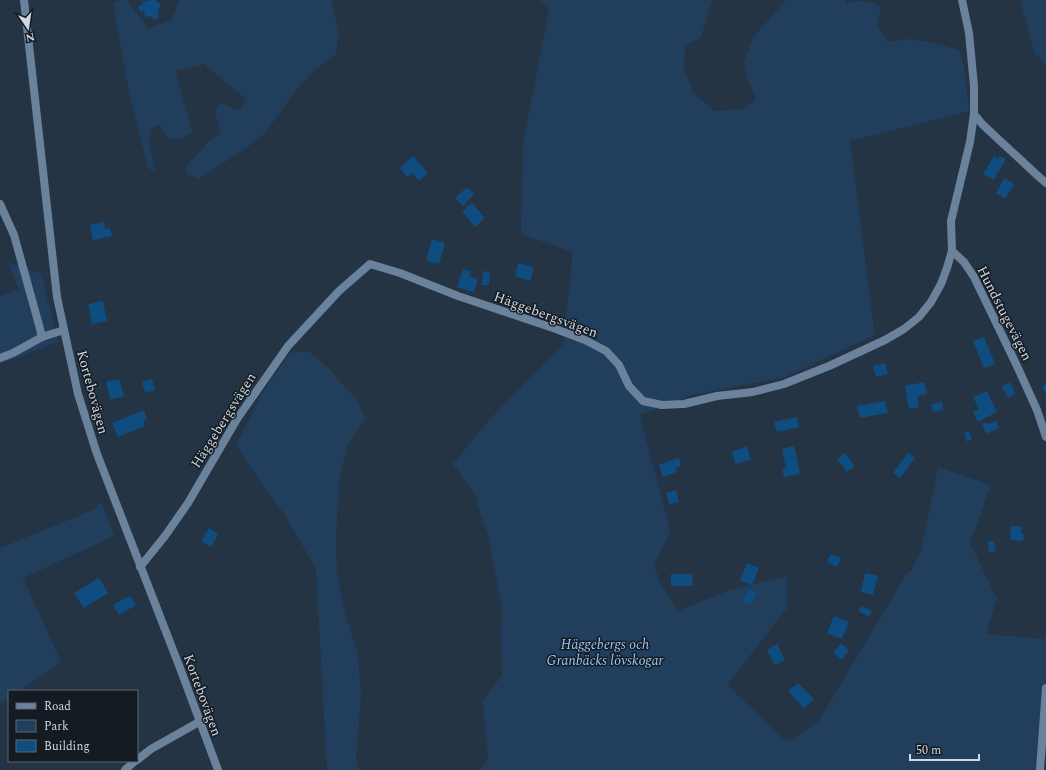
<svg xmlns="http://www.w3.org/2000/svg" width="1046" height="770" font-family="Spectral,serif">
  <rect width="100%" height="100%" fill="#243444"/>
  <!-- green -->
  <g fill="#213f5d">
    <path d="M120 0H127L148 28 172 20 179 0H331L339 34 336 54 316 69 301 84 265 133 245 149 198 179 186 173 185 168 212 138 221 134 215 111 220 103 239 110 246 99 204 64 176 71 192 132 182 139 168 138 159 124 151 129 149 140 155 172 148 168 128 87 113 3Z"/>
    <path d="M540 0H712L701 37 685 46 684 68 693 93 714 111 742 109 756 100 747 78 744 63 752 39 786 0H846V3C863 0 866 0 881 7L877 25 888 42 908 39 939 44 959 50C967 69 965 91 970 111L850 141 875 335 785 377 692 395 640 415 670 532 654 565 660 582 678 611 730 590 787 576V608L727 685 786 741 799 735 818 722 908 571H911L921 551 938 467 991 485 970 543 997 599 986 634 1044 639 1046 632V750L1044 770H481L488 758 483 701 502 675 501 621 503 606 499 595 489 537 476 501 478 498 453 464 491 418 563 344 573 252 521 234 523 143 549 10Z"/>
    <path d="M1020 0H1046V64L1035 54Z"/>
    <path d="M8 262 33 271 41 273 58 342 0 364V296L19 290Z"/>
    <path d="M309 351 329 369 358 401 365 419 347 446 339 482 336 535 337 577 346 615 358 656 361 694 356 759 359 770H327L316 569 286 517 246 461 236 445 261 395 290 353Z"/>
    <path d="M102 502 114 536 23 578 61 662 19 691H9V698L0 704V548L93 510Z"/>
  </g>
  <!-- building -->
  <g fill="#0f4c80">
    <path d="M152 0H156L157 2H159L161 8H158L159 18 153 19 152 16 145 17 144 11 140 12 138 6 143 5 142 2Z"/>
    <path d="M413 156 428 173 419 181 412 173 407 177 400 168Z"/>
    <path d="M994 156 998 159 1000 156 1006 159 994 180 983 174Z"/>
    <path d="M1004 178 1014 184 1005 199 996 193Z"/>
    <path d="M467 187 474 194 463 206 455 198Z"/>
    <path d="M472 203 485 218 475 227 462 211Z"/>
    <path d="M104 222 105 229 110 228 112 236 93 240 90 225Z"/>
    <path d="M432 239 445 243 439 264 426 261Z"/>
    <path d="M518 263 534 267 530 281 515 276Z"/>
    <path d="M463 269 471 271 469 276 478 279 474 292 457 287Z"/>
    <path d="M483 271 490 272 489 285H482Z"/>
    <path d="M103 301 107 321 92 324 88 304Z"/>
    <path d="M984 337 995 364 984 368 973 341Z"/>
    <path d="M885 363 888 374 876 377 873 366Z"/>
    <path d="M119 379 124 396 110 400 106 382Z"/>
    <path d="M152 379 155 390 145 393 142 382Z"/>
    <path d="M924 382 927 394 917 396 919 407 909 409 905 386Z"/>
    <path d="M1010 382 1015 394 1008 398 1002 386Z"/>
    <path d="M1046 384V394L1042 386Z"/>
    <path d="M987 391 997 412 978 422 973 412 979 409 973 397Z"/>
    <path d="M885 401 888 413 860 418 857 406Z"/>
    <path d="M942 402 943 410 933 412 931 404Z"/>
    <path d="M144 410 147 419 143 420 145 426 118 437 112 423Z"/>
    <path d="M797 417 799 427 777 432 774 422Z"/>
    <path d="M996 421 999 428 986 434 982 424 987 422 988 424Z"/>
    <path d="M969 431 972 439 967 442 964 433Z"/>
    <path d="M747 446 751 460 735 464 732 452Z"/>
    <path d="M794 446 800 474 784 477 782 469 786 468 782 449Z"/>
    <path d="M845 453 855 466 847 472 837 459Z"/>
    <path d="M908 453 915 458 900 478 893 473Z"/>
    <path d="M679 458 681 466 675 468 677 472 663 477 659 465Z"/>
    <path d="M676 490 679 502 669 504 666 493Z"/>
    <path d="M1011 526 1022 527 1021 533 1024 534 1023 541 1010 540Z"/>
    <path d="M209 528 218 534 211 547 201 541Z"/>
    <path d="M988 541H994L996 551 989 552Z"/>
    <path d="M831 554 841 558 837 567 827 562Z"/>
    <path d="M747 563 759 568 752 585 740 580Z"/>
    <path d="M865 573 878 576 873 595 861 592Z"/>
    <path d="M671 574H692L693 586H671Z"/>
    <path d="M99 578 108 593 84 608 74 593Z"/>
    <path d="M748 589 756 592 751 605 743 602Z"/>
    <path d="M130 596 136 605 119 615 113 605Z"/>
    <path d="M861 606 872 611 869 617 858 611Z"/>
    <path d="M834 616 849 622 842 639 827 633Z"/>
    <path d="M841 643 849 650 842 660 833 653Z"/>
    <path d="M777 644 785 660 775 665 767 650Z"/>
    <path d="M798 683 814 699 804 708 788 691Z"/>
  </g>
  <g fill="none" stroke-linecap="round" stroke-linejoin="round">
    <!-- minor -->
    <g stroke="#6a829b" stroke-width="8">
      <path d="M974 114 983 125 1037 175 1046 183"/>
      <path d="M0 204 14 235 39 325 42 337"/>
      <path d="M952 251 964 262 974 277 1017 366 1037 410 1046 437"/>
      <path d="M0 358 13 353 42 337 64 330"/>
      <path d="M140 567 165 536 188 503 237 419 288 346 339 291 370 264 400 273 458 296 553 328 585 340 606 351 619 365 629 386 643 401 662 405 684 404 717 396 753 392 784 384 829 366 885 340 904 329 919 317 931 302 941 284 947 268 952 251 951 221 970 142 974 114V86L969 33 962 0"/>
      <path d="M137 760 151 749 199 722"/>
      <path d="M125 770 135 761"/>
      <path d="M1040 770 1046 688"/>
    </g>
    <!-- tertiary -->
    <path stroke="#6a829b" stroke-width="8" d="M24 0 57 297 78 394 97 454 180 668 218 770"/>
  </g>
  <g text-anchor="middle" stroke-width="3" stroke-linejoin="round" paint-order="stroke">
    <!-- street labels -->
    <g font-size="14" fill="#cfd9e3" stroke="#141b22">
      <text transform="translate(1005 313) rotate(63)" y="5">Hundstugevägen</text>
      <text transform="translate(546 314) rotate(20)" y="5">Häggebergsvägen</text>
      <text transform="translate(93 392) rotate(75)" y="5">Kortebovägen</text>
      <text transform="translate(223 420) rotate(-58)" y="5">Häggebergsvägen</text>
      <text transform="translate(203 695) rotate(70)" y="5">Kortebovägen</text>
    </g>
    <!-- park labels -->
    <g font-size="14" font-style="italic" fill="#9bc8f6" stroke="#141b22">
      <text x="605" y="649">Häggebergs och<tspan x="605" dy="16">Granbäcks lövskogar</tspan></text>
    </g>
  </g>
  <!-- legend -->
  <rect x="8" y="690" width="130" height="72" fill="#141b22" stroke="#5f676f"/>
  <rect x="16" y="703" width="20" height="6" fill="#6a829b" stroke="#5f676f"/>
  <text x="44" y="710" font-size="12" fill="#cfd9e3">Road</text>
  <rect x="16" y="720" width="20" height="12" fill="#213f5d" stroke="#5f676f"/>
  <text x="44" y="730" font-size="12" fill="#cfd9e3">Park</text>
  <rect x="16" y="740" width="20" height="12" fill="#0f4c80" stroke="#5f676f"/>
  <text x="44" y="750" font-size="12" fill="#cfd9e3">Building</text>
  <!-- north arrow -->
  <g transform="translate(28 28) rotate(167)" stroke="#141b22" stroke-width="3" paint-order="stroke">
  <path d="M0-3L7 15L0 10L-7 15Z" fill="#cfd9e3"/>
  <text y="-6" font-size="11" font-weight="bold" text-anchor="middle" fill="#cfd9e3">N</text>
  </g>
  <!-- scale -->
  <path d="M910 754v6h69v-6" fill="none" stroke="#cfd9e3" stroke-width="2"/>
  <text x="916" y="754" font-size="12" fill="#cfd9e3" stroke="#141b22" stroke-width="3" paint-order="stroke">50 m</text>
</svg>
